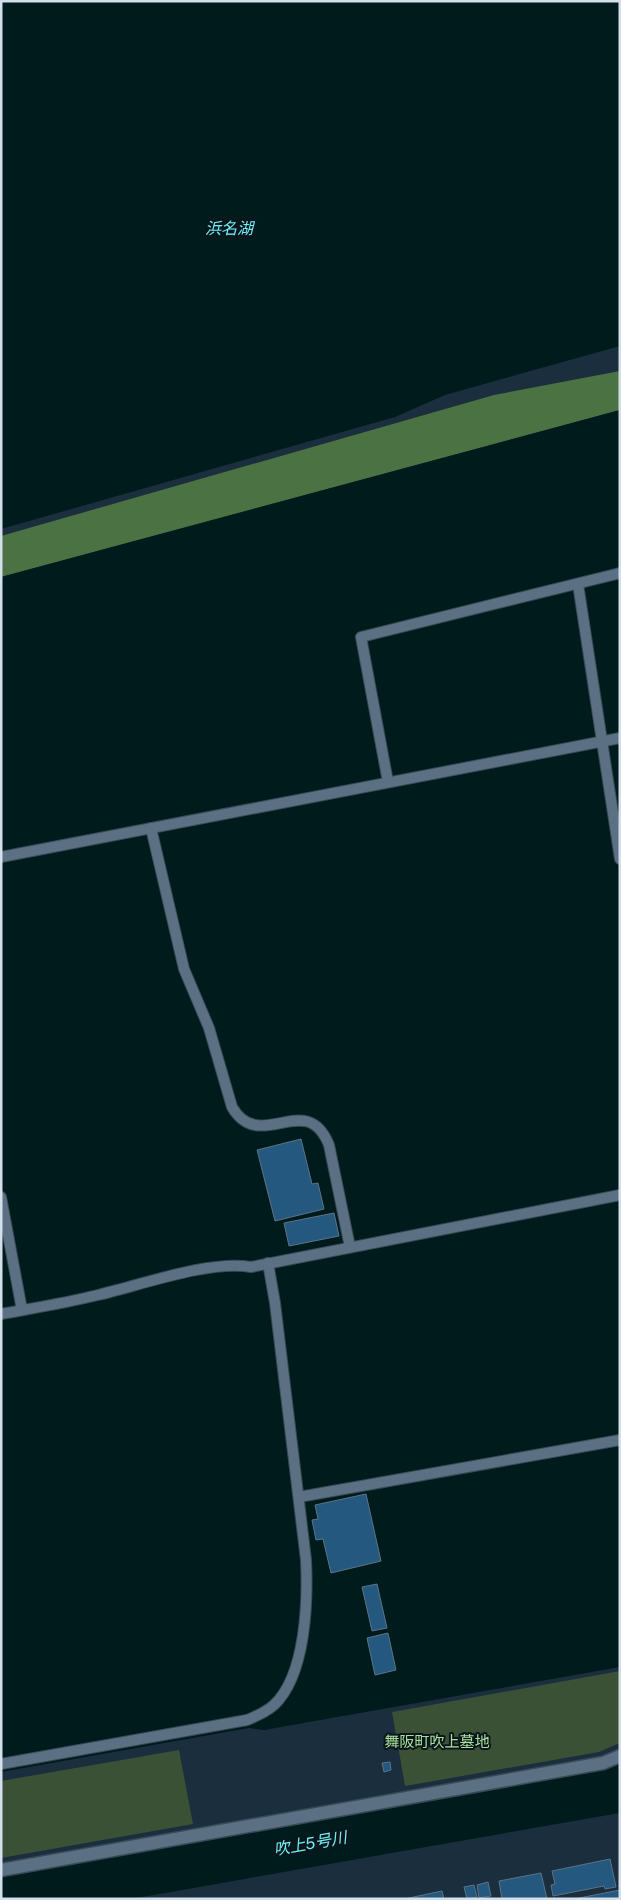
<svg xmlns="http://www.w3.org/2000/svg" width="621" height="1900" font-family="'Public Sans','Noto Sans JP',sans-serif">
  <rect width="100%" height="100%" fill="#1a2e3e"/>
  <!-- green -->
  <g fill="#3b5136">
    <path d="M620 1671V1743L599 1752 405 1786 392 1712Z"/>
    <path d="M179 1750 193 1824 1 1858V1781Z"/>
  </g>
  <!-- forest -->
  <path fill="#4b7243" d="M620 371V410L1 577V536L494 395Z"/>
  <!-- water -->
  <g fill="#001b1c">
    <path d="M1 1H620V346L445 395 395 417 1 529Z"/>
    <path d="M620 410V1667L264 1730 249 1728 1 1772V577Z"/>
  </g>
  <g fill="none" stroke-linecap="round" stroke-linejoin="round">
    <!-- river -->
    <path stroke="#001b1c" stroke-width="49" d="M1 1897 620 1788"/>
  </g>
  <!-- building -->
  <g fill="#24587f" stroke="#5d7386">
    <path d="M301 1139 312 1184 318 1183 324 1209 275 1221 257 1150Z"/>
    <path d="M334 1213 339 1236 289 1246 284 1223Z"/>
    <path d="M366 1494 381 1561 331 1573 323 1539 316 1540 312 1520 318 1519 315 1505Z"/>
    <path d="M377 1584 387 1628 372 1631 362 1587Z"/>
    <path d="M388 1633 396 1670 375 1675 367 1638Z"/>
    <path d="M390 1762 391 1770 384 1772 382 1763Z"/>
    <path d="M610 1859 616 1887 605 1889 604 1886 553 1896 551 1885 555 1884 552 1871Z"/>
    <path d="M541 1873 547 1899H502L499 1881Z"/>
    <path d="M488 1882 491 1896 479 1898 477 1885Z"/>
    <path d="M474 1885 477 1897 467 1899 464 1887Z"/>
    <path d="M620 1890V1899H574Z"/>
    <path d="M442 1891 444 1899H404Z"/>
  </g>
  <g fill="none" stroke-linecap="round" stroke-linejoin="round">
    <defs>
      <g id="service">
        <path d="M578 584 620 859"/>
        <path d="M388 782 361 637 620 573"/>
        <path d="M151 828 184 969 209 1028 232 1107C260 1155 306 1088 329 1145L350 1247"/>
        <path d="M1 857 620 738"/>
        <path d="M1 1197 22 1310"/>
        <path d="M1 1314C34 1308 66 1303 98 1295 141 1285 209 1260 251 1267L620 1195"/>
        <path d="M299 1497 620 1440"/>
        <path d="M1 1764 247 1720C257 1716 266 1712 274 1705 306 1675 308 1601 306 1560L275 1303 268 1263"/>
      </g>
      <path id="minor" d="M1 1870 603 1763 620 1756"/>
    </defs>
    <!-- service casing -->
    <use href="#service" stroke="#394a57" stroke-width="12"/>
    <!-- minor casing -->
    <use href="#minor" stroke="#394a57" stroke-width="15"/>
    <!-- service -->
    <use href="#service" stroke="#5b7183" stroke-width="10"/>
    <!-- minor -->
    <use href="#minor" stroke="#5b7183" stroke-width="12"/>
  </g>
  <g text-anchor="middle" stroke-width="4" stroke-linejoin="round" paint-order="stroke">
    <!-- park labels -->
    <g font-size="15" fill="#a6e199" stroke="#0c151c">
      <text x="437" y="1747">舞阪町吹上墓地</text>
    </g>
    <!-- water labels -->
    <g font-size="16" font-style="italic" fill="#6ef0f4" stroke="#0c151c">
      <text x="229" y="234">浜名湖</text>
      <text transform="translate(310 1843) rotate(-10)" y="6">吹上5号川</text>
    </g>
  </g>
  <!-- border -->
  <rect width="621" height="1900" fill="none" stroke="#d3dfea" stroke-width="5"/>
</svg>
